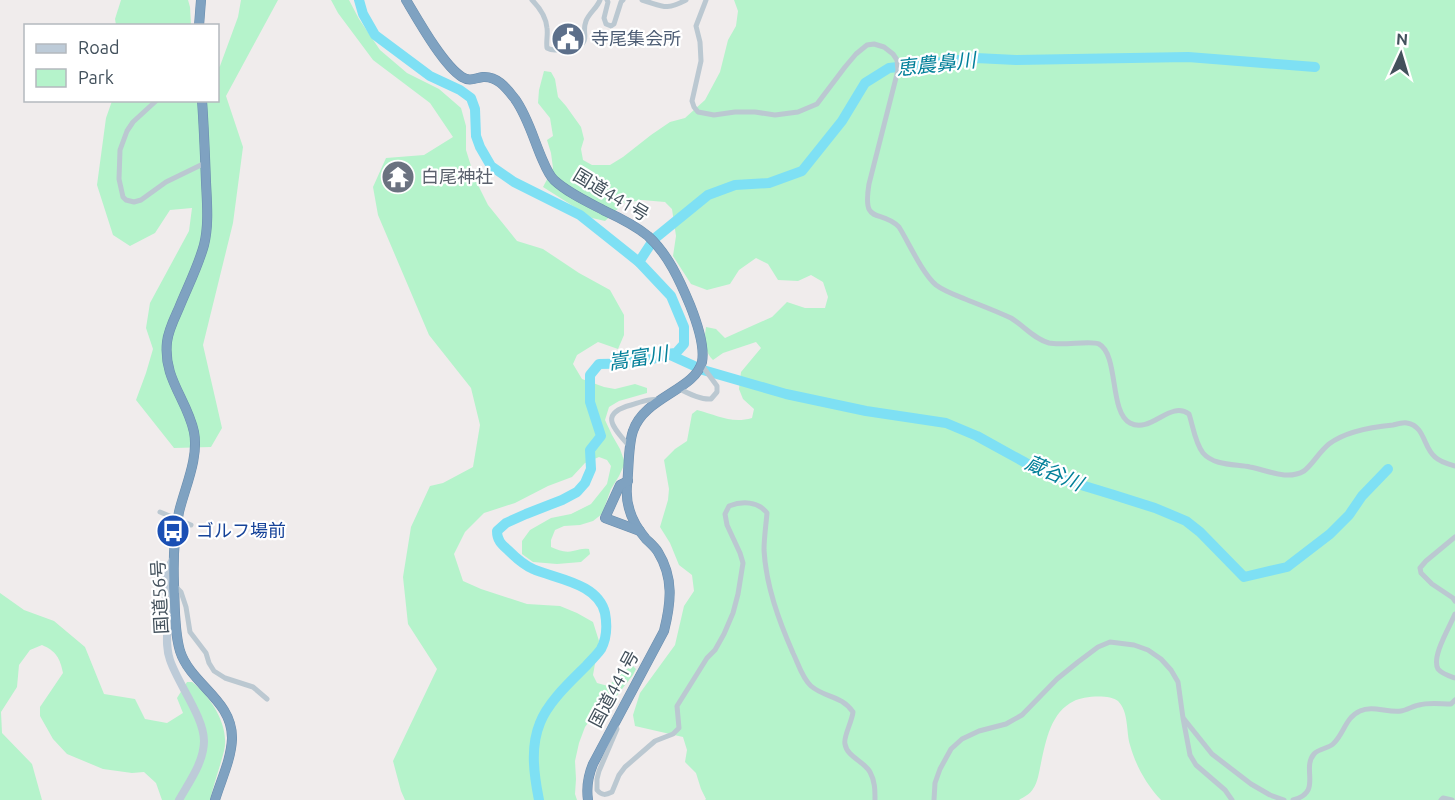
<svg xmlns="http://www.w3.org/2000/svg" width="1455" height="800" font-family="Ubuntu,'Noto Sans JP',sans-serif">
  <rect width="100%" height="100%" fill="#f0ecec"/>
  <!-- green -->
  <g fill="#b5f3cb">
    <path d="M121 0H188L190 7 191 25H116L115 19Z"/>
    <path d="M241 0H278L226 96 243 147 233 223 203 345 222 428 211 447 174 448 136 400 146 373 153 349 146 328 150 303 189 231 192 208 170 210 155 233 130 246 113 235 97 185 106 118 112 101 218 100V68L220 66 238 17Z"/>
    <path d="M331 0H349L359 19 380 50 407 73 439 89 461 108 466 126V150L475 179 488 205 517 241 543 249 579 273 610 290 624 315V335L618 349 598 342 577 355 573 364 582 379 604 387 615 389 635 384 647 388V393L619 401 609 407 605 420 612 435 620 449 625 463 619 476 611 489 602 514 593 521 580 525 564 526 555 530 551 540V547C558 550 565 553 573 551 579 550 582 548 589 549L590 554 581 562 557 564 533 562 522 554V541L530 530 551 518 571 514 591 504 607 484 611 466 607 460 599 457 585 463 572 477 548 486 515 503 484 513 465 532 454 554 463 581 481 589 527 604 560 606 577 613 593 622 599 641 593 675 597 683 608 686 627 669 633 666 636 669 633 675 611 703 597 711 585 727 579 743 575 761 576 779 575 794 577 800H405L401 791 393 761 437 669 408 624 403 577 411 527 430 486 443 483 473 467 480 425 471 388 429 335 378 215 373 187 386 158 424 155 453 137 430 103 373 60 338 13Z"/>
    <path d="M734 0H1455V800H1161C1146 784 1136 766 1130 745 1126 731 1129 712 1118 701 1110 694 1083 696 1074 701 1051 712 1046 740 1041 763 1039 772 1038 782 1033 789 1030 794 1024 797 1019 800H705L706 799 701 789 696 773 685 762 687 750 683 737 635 726 633 715 640 693 675 645 684 606 694 591 692 575 679 565 670 543 660 527 668 500 669 489 664 460 675 449 687 441 692 414 697 410C717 415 731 424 752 418L754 409 743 399 739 389 741 372 761 348 756 342 723 353 713 360C704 351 704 339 706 327L716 329 725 338 772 317 787 302 805 308H825L828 297 823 282 811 275 798 281 778 280 768 264 756 258 739 270 730 284 707 290 691 284 673 256 676 236 672 209 665 202 642 200 624 203 605 221 592 218 543 187 553 168 551 153 547 140 553 136 550 118 538 103 539 90 544 71 551 72 555 79 558 97 566 106 581 127 584 139 581 149 583 160 592 165H610L623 157 651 135 670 122 685 118 705 100 720 72 728 40 736 26 738 11Z"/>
    <path d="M0 593 24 610 54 621 85 647 104 694 135 699 145 719 167 723 183 713 177 698 187 682H192C211 697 230 726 224 751 220 767 214 783 210 800H162L156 783 144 772 132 773 103 769 67 754 53 739 40 716V707L63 673C60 658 56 651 42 645L30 650 19 665 17 687 1 712 2 733 32 764 42 800H0Z"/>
  </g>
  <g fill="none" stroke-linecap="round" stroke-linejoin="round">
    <!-- river -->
    <g stroke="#7ee0f4" stroke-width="10">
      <path d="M359 0 363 14 375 35 430 76 460 90 471 98 475 109 476 136 480 147 491 166 514 182 580 215 639 262 671 296 684 327V344L676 353C667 353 661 357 652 359 634 362 617 364 599 364L590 375V402L601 436 590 450 591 469 585 483 577 492 562 500 526 514 506 523 497 531C497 540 501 544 508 550 515 557 524 565 533 569 556 579 598 583 605 613 607 624 607 638 601 649 597 655 591 660 586 666 570 682 548 702 540 723 530 747 534 775 539 800"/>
      <path d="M639 262 654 239 708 195 735 185 769 183 802 171 842 121 865 83 889 68 976 58 1016 60 1188 57 1315 67"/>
      <path d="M668 354 703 370 786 394 866 411 946 423 977 436 1026 463 1068 481 1114 495 1155 508 1186 521 1200 532 1244 577 1287 567 1330 534 1349 515 1362 496 1388 469"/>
    </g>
    <defs>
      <g id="highway">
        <path d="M406 0C418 20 443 65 462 77 470 82 475 78 483 77 498 76 507 89 515 99 528 117 534 141 543 161 546 168 549 175 554 180 568 193 588 202 605 211 618 217 637 227 648 236 668 254 680 281 690 305 696 320 705 346 702 362 695 390 644 397 633 431 628 445 629 470 627 485 625 506 633 524 646 539 650 543 655 547 658 552 674 578 671 603 664 631L593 764C588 776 586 786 588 800"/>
        <path d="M199 26 201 0"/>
        <path d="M202 100C204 128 205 155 206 182 207 203 209 225 204 245 198 267 187 288 179 308 174 319 168 331 167 342 163 379 187 399 194 432 199 458 185 487 179 512 174 536 173 559 174 584 175 606 174 630 180 651 191 685 233 700 232 739 231 760 221 780 215 800"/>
        <path d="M628 481 620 485 605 518 640 531"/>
      </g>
    </defs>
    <!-- highway casing -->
    <use href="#highway" stroke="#6a8dad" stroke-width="10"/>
    <!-- street -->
    <g stroke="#bbc8d1" stroke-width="5">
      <path d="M532 0C539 7 546 17 547 28 548 35 546 41 547 48 558 54 565 45 575 46L577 49C591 38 581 34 586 21 589 13 597 8 600 0"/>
      <path d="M607 0 608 2 604 18 606 24 611 26 614 24 621 2 623 0"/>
      <path d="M642 0C663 6 665 11 686 0"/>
      <path d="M706 0 696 26 700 42 701 61 692 101 694 107 698 112 714 115 735 112H755L775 115 798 112 817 104 845 67 856 54 867 45 874 44 884 47 893 54 897 60 898 70 869 184C862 227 880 208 899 227 909 243 922 273 936 285 944 291 955 295 965 299 980 305 996 311 1011 318 1024 326 1034 339 1049 343 1062 346 1092 340 1099 344 1119 355 1109 412 1130 423 1151 434 1170 400 1189 414 1193 426 1195 443 1203 453 1214 466 1236 464 1250 467 1267 470 1287 481 1304 471 1313 464 1319 452 1329 444 1346 431 1372 427 1393 425 1397 424 1403 422 1407 423 1425 426 1423 447 1435 457 1440 462 1448 464 1455 466"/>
      <path d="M157 100 133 122 127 131 120 150 119 179 123 197 126 200 134 202 141 200 166 182 205 163"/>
      <path d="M678 388C687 393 701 400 711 399L717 392V386L701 364"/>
      <path d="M629 446C614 428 598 414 631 405 641 402 650 398 660 400"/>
      <path d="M1455 537 1426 561 1420 568 1421 573 1432 584 1453 598 1455 601"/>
      <path d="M175 586 181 592 186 607 190 632 206 653 209 663 214 671 225 678 253 687 267 699"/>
      <path d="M1455 614C1450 626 1431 657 1438 669 1442 674 1449 676 1455 678"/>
      <path d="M1184 719 1212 754 1251 784 1270 795 1284 800"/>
      <path d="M615 724 617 729 599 771 597 779V790C602 796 606 795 612 792L619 775 625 767 655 741 673 734 679 728 677 706 707 658 715 650 724 634 733 613 738 594 743 563 740 553 727 525 725 514 729 506C742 501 758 501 767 513 766 525 764 538 764 550 766 586 779 621 793 653 798 663 802 678 811 686 825 698 841 695 853 712 852 722 843 737 845 744 847 757 864 761 870 772 875 781 875 790 875 800"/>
      <path d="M934 800 935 783 940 769 951 749 962 739 979 731 1006 724 1022 715 1057 679 1078 662 1098 647 1110 642 1134 645 1148 650 1161 659 1171 670 1178 682 1183 718 1190 755 1196 765 1225 790 1232 800"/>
      <path d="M1293 800C1323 792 1301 769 1314 754 1319 748 1329 749 1334 743 1344 733 1346 717 1360 711 1372 705 1388 713 1401 711 1407 710 1413 706 1419 705 1429 702 1441 704 1451 704L1455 700"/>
      <path d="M1441 800 1443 798 1452 800"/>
    </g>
    <!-- secondary -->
    <path stroke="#bdcbd8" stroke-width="8" d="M173 560C163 573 165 594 167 609 169 627 164 643 170 660 178 684 204 717 204 741 204 762 189 782 179 800"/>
    <!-- highway -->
    <use href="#highway" stroke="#7fa2c1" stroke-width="9"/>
    <!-- street-bridge -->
    <path stroke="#bbc8d1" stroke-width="5" d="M160 512 191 525"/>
  </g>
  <!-- icons -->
  <defs>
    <symbol id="civic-disc" viewBox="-11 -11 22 22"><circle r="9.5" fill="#5c6f8a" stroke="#fff"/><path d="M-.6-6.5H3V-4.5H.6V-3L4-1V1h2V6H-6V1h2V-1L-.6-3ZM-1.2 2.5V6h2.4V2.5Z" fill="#fff"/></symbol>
    <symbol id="temple-disc" viewBox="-11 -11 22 22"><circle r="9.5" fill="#6b7280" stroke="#fff"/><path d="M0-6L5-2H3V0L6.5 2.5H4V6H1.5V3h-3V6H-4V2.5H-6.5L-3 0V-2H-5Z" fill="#fff"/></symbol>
    <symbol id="bus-disc" viewBox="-11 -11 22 22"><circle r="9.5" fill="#1a4fb4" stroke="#fff"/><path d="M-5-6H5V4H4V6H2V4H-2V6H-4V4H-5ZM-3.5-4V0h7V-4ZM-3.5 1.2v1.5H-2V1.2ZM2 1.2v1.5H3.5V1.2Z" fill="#fff"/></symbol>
  </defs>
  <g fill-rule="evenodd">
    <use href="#civic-disc" x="549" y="20" width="38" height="38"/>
    <use href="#temple-disc" x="379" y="158" width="38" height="38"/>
    <use href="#bus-disc" x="154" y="512" width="38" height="38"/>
  </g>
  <g text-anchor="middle" stroke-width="4.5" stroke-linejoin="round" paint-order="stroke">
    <!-- service labels -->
    <g font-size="18" fill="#4e5e75" stroke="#fff" text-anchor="start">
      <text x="591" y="45">寺尾集会所</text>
    </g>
    <!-- worship labels -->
    <g font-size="18" fill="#5b616d" stroke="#fff" text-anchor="start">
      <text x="421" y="183">白尾神社</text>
    </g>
    <!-- street labels -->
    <g font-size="18" fill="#43515c" stroke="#fff">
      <text transform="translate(611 195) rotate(31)" y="6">国道441号</text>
      <text transform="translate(160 597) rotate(-93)" y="6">国道56号</text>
      <text transform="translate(614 689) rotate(-62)" y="6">国道441号</text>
    </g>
    <!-- transit labels -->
    <g font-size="18" fill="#164399" stroke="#fff" text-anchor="start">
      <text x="196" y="537">ゴルフ場前</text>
    </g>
    <!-- water labels -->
    <g font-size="20" font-style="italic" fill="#03809a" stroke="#fff">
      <text transform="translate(936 64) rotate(-6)" y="7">恵農鼻川</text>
      <text transform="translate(638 358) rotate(-9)" y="7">嵩富川</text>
      <text transform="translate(1054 473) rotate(23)" y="7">蔵谷川</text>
    </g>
  </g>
  <!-- legend -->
  <rect x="24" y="24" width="195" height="78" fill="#ffffff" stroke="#b4b9be" stroke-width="1.5"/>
  <rect x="36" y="44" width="30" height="9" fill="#bdcbd8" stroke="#b4b9be" stroke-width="1.5"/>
  <text x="78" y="54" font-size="18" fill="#43515c">Road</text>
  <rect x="36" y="69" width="30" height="18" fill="#b5f3cb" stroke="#b4b9be" stroke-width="1.5"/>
  <text x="78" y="84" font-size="18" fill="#43515c">Park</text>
  <!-- north arrow -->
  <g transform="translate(1401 54) rotate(4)" stroke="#ffffff" stroke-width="4.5" paint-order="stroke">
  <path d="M0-4.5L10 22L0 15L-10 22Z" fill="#43515c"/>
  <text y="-9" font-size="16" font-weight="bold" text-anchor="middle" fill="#43515c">N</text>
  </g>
</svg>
